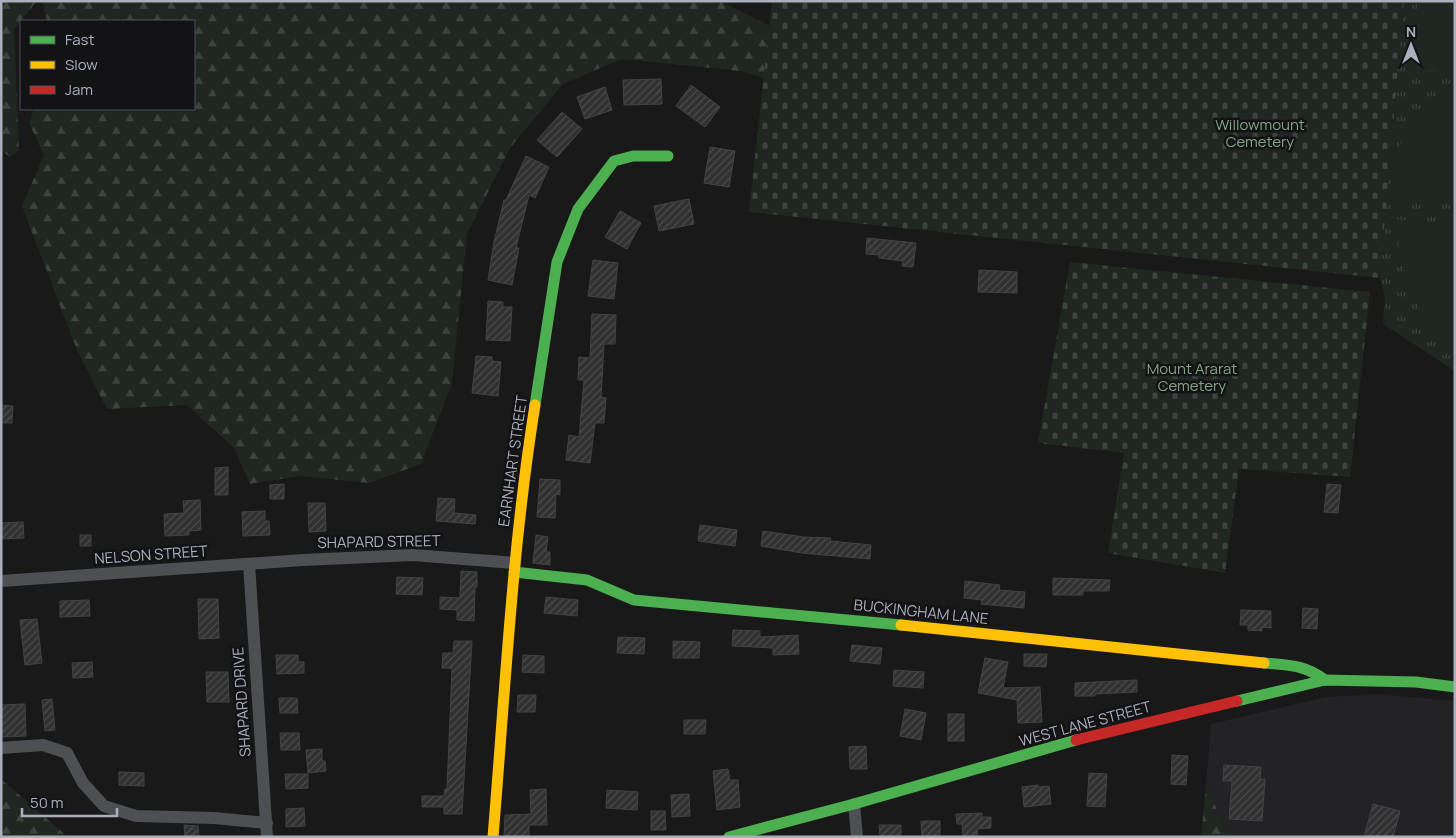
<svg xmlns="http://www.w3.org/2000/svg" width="1456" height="838" font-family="Manrope,sans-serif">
  <defs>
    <pattern id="forest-firs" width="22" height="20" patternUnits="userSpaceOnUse" patternTransform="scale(1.25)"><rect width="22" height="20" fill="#1f2720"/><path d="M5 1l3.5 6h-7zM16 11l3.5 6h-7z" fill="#3d443e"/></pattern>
    <pattern id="cemetery-stones" width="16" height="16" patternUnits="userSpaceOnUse" patternTransform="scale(1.25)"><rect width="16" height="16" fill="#1f2720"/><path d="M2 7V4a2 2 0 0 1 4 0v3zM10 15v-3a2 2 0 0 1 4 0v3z" fill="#3d443e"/></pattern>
    <pattern id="park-tufts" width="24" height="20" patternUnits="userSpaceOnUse" patternTransform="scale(1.25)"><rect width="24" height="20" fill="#1f2720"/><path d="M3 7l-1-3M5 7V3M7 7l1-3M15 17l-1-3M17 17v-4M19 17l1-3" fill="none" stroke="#3d443e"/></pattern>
    <pattern id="building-hatch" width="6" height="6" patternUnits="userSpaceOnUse" patternTransform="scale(1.25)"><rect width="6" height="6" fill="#313132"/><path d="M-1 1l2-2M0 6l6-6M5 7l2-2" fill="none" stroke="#4c4c4e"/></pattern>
  </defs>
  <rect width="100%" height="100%" fill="#191919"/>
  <!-- built -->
  <path fill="#232326" d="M1378 694 1455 701V837H1230L1206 786 1211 724 1326 697Z"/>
  <!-- forest -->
  <g fill="url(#forest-firs)">
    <path d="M1 1H37L14 29 19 150 10 157 1 150Z"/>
    <path d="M42 1H720L770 26 764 78 741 71 621 59 563 84 510 148 467 234 452 383 421 464 369 483 300 476 250 484 234 448 187 405 107 409 77 350 22 206 44 155 29 123 34 109H194V21H47Z"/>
    <path d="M1 779 68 837H1Z"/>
    <path d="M1206 786 1230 837H1201Z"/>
  </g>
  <!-- cemetery -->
  <g fill="url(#cemetery-stones)">
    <path d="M772 1H1404L1380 278 749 212Z"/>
    <path d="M1070 262 1370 292 1350 477 1239 469 1225 573 1108 553 1124 453 1038 443Z"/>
  </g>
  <!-- park -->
  <path fill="url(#park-tufts)" d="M1404 1H1455V371L1383 324 1385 298 1380 278Z"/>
  <!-- pitch -->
  <g fill="#1f2720">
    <path d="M1423 1H1455V69L1409 72 1415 12Z"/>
    <path d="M1455 89V197L1391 196 1400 144 1427 107Z"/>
    <path d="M1393 219 1455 225V339L1428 330 1405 275Z"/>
  </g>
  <!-- building -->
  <g fill="url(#building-hatch)" stroke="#424345">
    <path d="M661 79 662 104 624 105 623 80Z"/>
    <path d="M691 85 720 107 705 127 676 106Z"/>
    <path d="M605 87 612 110 585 119 577 97Z"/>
    <path d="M562 112 582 129 557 157 537 140Z"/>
    <path d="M710 147 735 151 729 187 704 183Z"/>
    <path d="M526 156 549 167 535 198 529 195 516 248H519L512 285 488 280 494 242 504 200H506Z"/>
    <path d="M689 199 694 224 659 231 654 206Z"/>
    <path d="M620 211 641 223 627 249 605 237Z"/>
    <path d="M867 238 916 243 913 267 902 266 903 261 879 258V255L866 254Z"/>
    <path d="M593 260 618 263 614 299 588 296Z"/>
    <path d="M979 270 1017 272V293L978 292Z"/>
    <path d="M488 301 503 302V307H512L510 341 486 340Z"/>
    <path d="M592 314 616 315 615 344H604L601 397 606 398 604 423H595L590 463 566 460 569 435 579 437 584 380H578L579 357 590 358Z"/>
    <path d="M476 356 492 357V361L501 362 498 396 472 393Z"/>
    <path d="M1 405 13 406 12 423H1Z"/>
    <path d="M228 467V495H215V468Z"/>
    <path d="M540 479 560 480V495L556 494 555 518 537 517Z"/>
    <path d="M284 484V499H270V485Z"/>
    <path d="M1327 484 1341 485 1338 513 1324 512Z"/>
    <path d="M438 498 455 499 454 513 476 515 475 524 436 521Z"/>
    <path d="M200 500 201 530 189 531V535L165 536 164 514 184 513 183 501Z"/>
    <path d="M308 503H325L326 531 309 532Z"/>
    <path d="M265 511V521H269L270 535 243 536 242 512Z"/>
    <path d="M23 522 24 538 1 539V523Z"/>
    <path d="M700 525 737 530 735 546 698 541Z"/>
    <path d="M763 531 803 537 831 538 830 541 871 545 870 559 802 553 761 546Z"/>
    <rect x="80" y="535" width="11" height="11"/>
    <path d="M536 535 548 537 546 552H550V565L533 563Z"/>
    <path d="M461 571 477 572V587H475L474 621 457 620V610L440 609V597L460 598Z"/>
    <path d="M397 577 423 578 422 595 396 594Z"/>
    <path d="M1053 578 1110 580 1109 591H1083V595H1053Z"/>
    <path d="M965 581 1000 585 999 590 1025 592 1024 608 981 604 982 600 964 598Z"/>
    <path d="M546 597 578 600 577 616 544 613Z"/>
    <path d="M198 599H218L219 638 199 639Z"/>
    <path d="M89 600 90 616 60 617V601Z"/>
    <path d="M1303 608 1318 609 1317 629 1302 628Z"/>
    <path d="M1241 610 1271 611V628L1262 627V631L1248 630V625H1240Z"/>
    <path d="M37 619 42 663 25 665 20 620Z"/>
    <path d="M733 630 760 631V637L798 635 799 654 773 655V648L732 646Z"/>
    <path d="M618 637 645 638 644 654 617 653Z"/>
    <path d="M454 641H472L462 814H444V807H422V796H444L445 789H447L452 668H442L443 653H453Z"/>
    <path d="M673 641 700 642 699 658H673Z"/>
    <path d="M852 645 882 648 880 664 850 661Z"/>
    <path d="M1024 654H1047L1046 667 1024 666Z"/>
    <path d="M276 655H298V662H304V673L277 674Z"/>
    <path d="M523 655 544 656V673L522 672Z"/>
    <path d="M985 658 1008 662 1003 688 1040 687 1042 722 1018 723 1017 700 978 693Z"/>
    <path d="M92 662 93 677 73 678 72 663Z"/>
    <path d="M894 670 924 672 923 688 893 686Z"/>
    <path d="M206 672H228L229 702H207Z"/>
    <path d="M1137 680V692L1095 694V696H1075V683Z"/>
    <path d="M518 695H536L535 712H517Z"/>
    <path d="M279 698H297L298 713H280Z"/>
    <path d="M52 699 55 730 45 731 42 700Z"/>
    <path d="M25 704 26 736 1 737V705Z"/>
    <path d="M905 709 926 713 921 740 900 736Z"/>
    <rect x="948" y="714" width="16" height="27"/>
    <path d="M684 720H706L705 734H684Z"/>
    <path d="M280 733H299L300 750H281Z"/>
    <path d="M866 746 867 769H850L849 747Z"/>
    <path d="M322 749V761H325L326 771 308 773 306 750Z"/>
    <path d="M1172 755 1188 756 1186 785 1171 784Z"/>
    <path d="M1224 765 1261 767 1260 779H1265L1262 821 1229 819 1232 781H1223Z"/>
    <path d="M728 769 730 780H738L740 807 717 810 713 771Z"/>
    <path d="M119 772 144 773V786L119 785Z"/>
    <path d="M1089 773 1107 774 1105 807 1087 806Z"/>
    <path d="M285 774H308V788L286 789Z"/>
    <path d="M1038 785V787L1049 786 1051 804 1024 807 1022 787Z"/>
    <path d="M546 789 547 825H529V837H504L505 815 531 814 530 790Z"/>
    <path d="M607 790 638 792 637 810 606 808Z"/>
    <path d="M689 794 690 816 672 817 671 795Z"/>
    <path d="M1373 804 1400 811 1393 837H1364Z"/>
    <path d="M304 808 305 826 286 827V809Z"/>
    <path d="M651 811H665L666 830H651Z"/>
    <path d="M982 813V817H991V828L977 829 978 837H963L962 824H957L956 814Z"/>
    <path d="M921 821H940V837H922Z"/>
    <path d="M184 825 198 826 199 837H185Z"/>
    <path d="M879 825H901V837H880Z"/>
  </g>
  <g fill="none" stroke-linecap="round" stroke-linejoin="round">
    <!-- street -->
    <g stroke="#4d4f52" stroke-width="12">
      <path d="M249 564 267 837"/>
      <path d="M1 581 303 560 413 555 515 563"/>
      <path d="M1 748 43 745 67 753 83 783 104 806 136 816 214 818 267 823"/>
      <path d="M854 804 857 837"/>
    </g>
    <!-- fast -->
    <g stroke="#4caf50" stroke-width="11">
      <path d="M535 405 557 262 578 209 614 161 633 156H668"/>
      <path d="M514 572 587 580 634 600 901 625"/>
      <path d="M1264 663C1289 665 1305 665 1325 680"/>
      <path d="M1237 701 1325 680 1416 682 1455 687"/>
      <path d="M729 837 854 804 1076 740"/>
    </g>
    <!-- slow -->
    <g stroke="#ffc107" stroke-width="11">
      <path d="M901 625 1264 663"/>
      <path d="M493 837C505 693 512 548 535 405"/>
    </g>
    <!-- jam -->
    <path stroke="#c62828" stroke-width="11" d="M1076 740 1237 701"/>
  </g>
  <g text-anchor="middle" stroke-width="5" stroke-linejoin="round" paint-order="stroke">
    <!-- park labels -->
    <g font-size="15" fill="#80a683" stroke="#131316">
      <text x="1260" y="130">Willowmount<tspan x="1260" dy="17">Cemetery</tspan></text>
      <text x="1192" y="374">Mount Ararat<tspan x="1192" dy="17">Cemetery</tspan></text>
    </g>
    <!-- street labels -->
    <g font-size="15" fill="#aaafbb" stroke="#131316">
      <text transform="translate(513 461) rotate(-82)" y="5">EARNHART STREET</text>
      <text transform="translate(379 542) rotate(-1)" y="5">SHAPARD STREET</text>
      <text transform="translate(151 555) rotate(-4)" y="5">NELSON STREET</text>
      <text transform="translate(921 612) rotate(6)" y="5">BUCKINGHAM LANE</text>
      <text transform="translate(242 702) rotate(-94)" y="5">SHAPARD DRIVE</text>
      <text transform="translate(1085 724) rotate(-15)" y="5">WEST LANE STREET</text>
    </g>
  </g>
  <!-- border -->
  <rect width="1456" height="838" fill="none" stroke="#aaafbb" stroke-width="5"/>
  <!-- legend -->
  <rect x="20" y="20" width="175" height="90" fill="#131316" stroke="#4f5158"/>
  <rect x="30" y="36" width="25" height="8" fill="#4caf50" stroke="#4f5158"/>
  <text x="65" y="45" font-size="15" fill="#aaafbb">Fast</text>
  <rect x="30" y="61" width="25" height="8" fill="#ffc107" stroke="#4f5158"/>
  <text x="65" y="70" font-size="15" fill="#aaafbb">Slow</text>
  <rect x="30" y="86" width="25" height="8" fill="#c62828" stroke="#4f5158"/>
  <text x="65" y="95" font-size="15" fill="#aaafbb">Jam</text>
  <!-- north arrow -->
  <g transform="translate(1411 45)" stroke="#131316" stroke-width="4" paint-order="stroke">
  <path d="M0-4L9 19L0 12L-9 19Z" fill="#aaafbb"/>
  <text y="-8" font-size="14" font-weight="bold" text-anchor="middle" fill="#aaafbb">N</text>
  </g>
  <!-- scale -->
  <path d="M22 808v8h95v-8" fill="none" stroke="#aaafbb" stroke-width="2.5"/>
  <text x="30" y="808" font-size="15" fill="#aaafbb" stroke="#131316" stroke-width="4" paint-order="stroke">50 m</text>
</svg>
